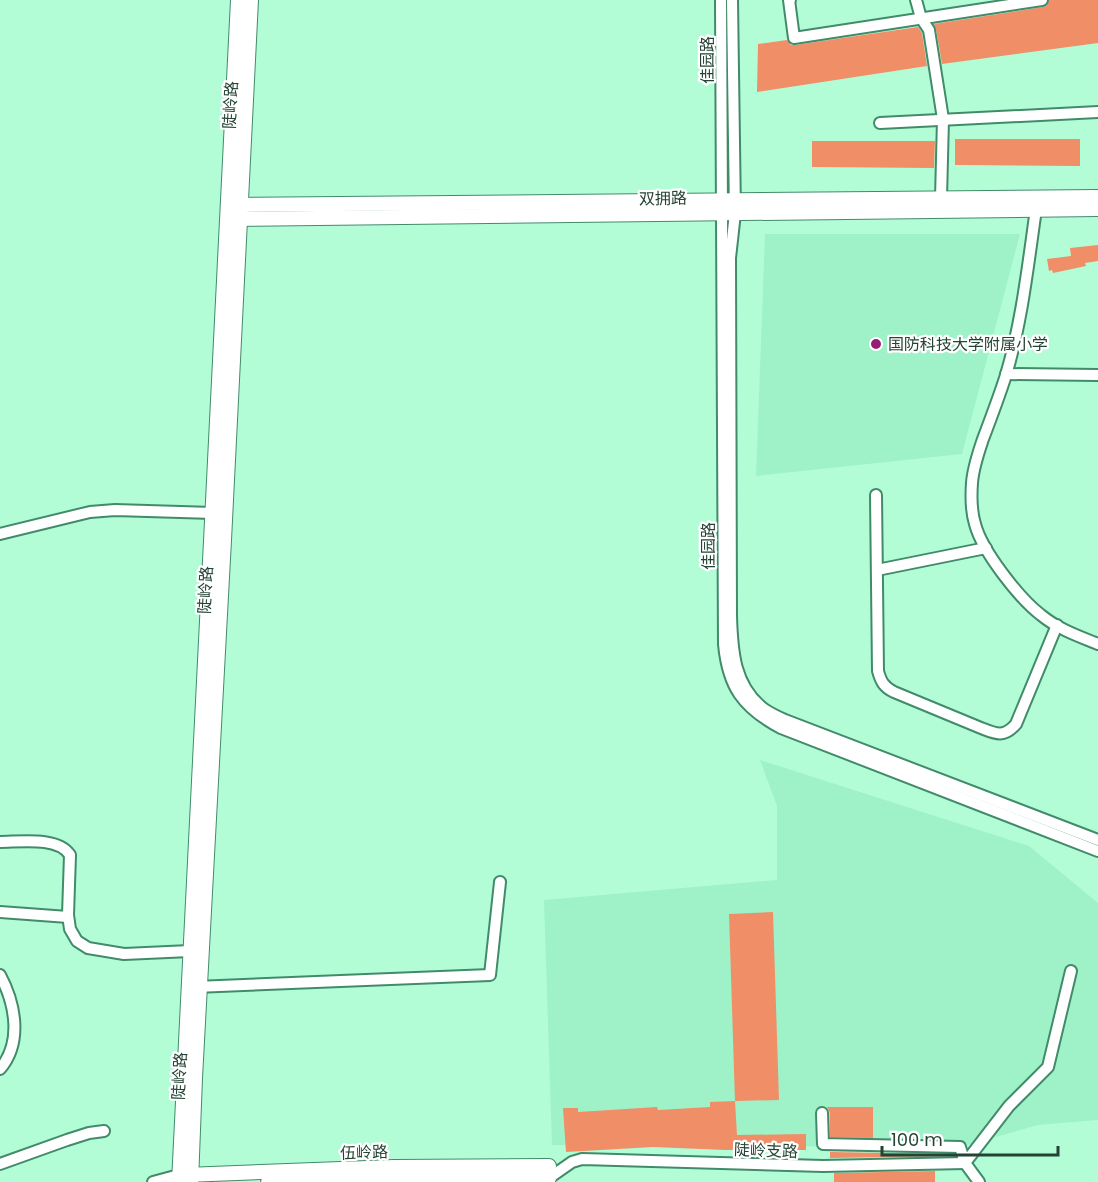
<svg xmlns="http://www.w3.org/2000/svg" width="1098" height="1182" font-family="Poppins,'Noto Sans SC',sans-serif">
  <rect width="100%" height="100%" fill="#b2fdd6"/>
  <!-- built -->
  <g fill="#9ff2c8">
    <path d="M765 234H1020L962 454 756 476Z"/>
    <path d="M760 760 1029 846 1098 903V1120L1038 1125 960 1147 552 1145 544 900 777 880V806Z"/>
  </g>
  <!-- building -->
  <g fill="#f08e68">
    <path d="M1049 0H1098V43L942 64 936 29 934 24 1043 7 1047 5Z"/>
    <path d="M918 27 922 33 927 66 757 92 758 44 787 40 791 45H795Z"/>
    <path d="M955 139H1080V166L955 165Z"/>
    <path d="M812 141H935L934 168 812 167Z"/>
    <path d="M1098 245V261L1085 263 1086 266 1053 273 1052 270 1049 271 1047 259 1071 256 1070 248Z"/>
    <path d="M773 912 779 1100 735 1101 729 914Z"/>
    <path d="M735 1101 737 1135 806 1134V1150H725L653 1147 566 1152 563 1108H578V1112L657 1107 658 1110 710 1107V1102Z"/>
    <path d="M827 1107H873V1138L830 1137V1113Z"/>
    <path d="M830 1152 942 1154V1156L830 1158Z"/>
    <path d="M935 1171V1182H834V1173Z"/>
  </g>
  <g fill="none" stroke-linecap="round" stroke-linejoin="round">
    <defs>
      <g id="minor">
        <path d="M721 0 724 644C728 687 743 708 781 728L1098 851"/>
        <path d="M732 0 735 213 730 258 731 616C732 651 734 686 764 709 770 713 778 717 785 720L1098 840"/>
        <path d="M790 0H789L794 38 1042 0"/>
        <path d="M916 0 921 18 929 30 943 119 941 198"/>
        <path d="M880 123 1098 112"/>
        <path d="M1036 209C1028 265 1022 321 1006 375 999 397 991 418 983 439 978 454 973 468 972 483 971 497 971 511 975 524 982 551 1019 598 1041 615 1058 629 1078 636 1098 644"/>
        <path d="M1006 374 1098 375"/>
        <path d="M876 495 878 671C881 682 884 687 894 692L981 728C996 734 1004 738 1016 724L1057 625"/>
        <path d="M0 534 90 512 115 510 213 513"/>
        <path d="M877 570 986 548"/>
        <path d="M0 842C19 842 58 836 70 855L68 915 70 929 77 941 88 948 124 954 190 951"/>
        <path d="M0 912 68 917"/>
        <path d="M0 975C15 1003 23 1042 0 1069"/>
        <path d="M195 987 490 975 500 882"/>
        <path d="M822 1113 823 1144 960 1147 965 1163 979 1182"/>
        <path d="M965 1163 1009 1106 1048 1067 1071 971"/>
        <path d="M0 1164 67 1140 89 1133 104 1131"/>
        <path d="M549 1178 572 1162 582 1159 823 1166 965 1163"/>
        <path d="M153 1182 179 1175"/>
      </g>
      <g id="major">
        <path d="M233 205 1098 197"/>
        <path d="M233 219 1098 209"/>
        <path d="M185 1175 394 1167 549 1166"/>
        <path d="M179 1182 238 0"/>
        <path d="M191 1182 195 1078 224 540 251 0"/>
        <path d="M268 1182 395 1178H549"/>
      </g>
    </defs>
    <!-- minor casing -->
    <use href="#minor" stroke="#428b6a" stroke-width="14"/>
    <!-- major casing -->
    <use href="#major" stroke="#428b6a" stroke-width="16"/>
    <!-- minor -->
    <use href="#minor" stroke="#fff" stroke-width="10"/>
    <!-- major -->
    <use href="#major" stroke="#fff" stroke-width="14"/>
  </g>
  <!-- markers -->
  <circle fill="#971c76" stroke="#fff" stroke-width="2" cx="876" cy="344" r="6"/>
  <g text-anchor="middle" stroke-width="4.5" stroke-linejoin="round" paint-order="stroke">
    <!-- street labels -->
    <g font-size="16" fill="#244334" stroke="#fff">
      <text transform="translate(707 60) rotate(-90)" y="6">佳园路</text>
      <text transform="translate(230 105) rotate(-87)" y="6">陡岭路</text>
      <text transform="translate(663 198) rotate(-1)" y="6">双拥路</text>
      <text transform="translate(708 546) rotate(-90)" y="6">佳园路</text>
      <text transform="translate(205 590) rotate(-87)" y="6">陡岭路</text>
      <text transform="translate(179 1076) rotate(-87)" y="6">陡岭路</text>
      <text transform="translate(766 1150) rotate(2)" y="6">陡岭支路</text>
      <text transform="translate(364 1152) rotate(-2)" y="6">伍岭路</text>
    </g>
    <!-- poi labels -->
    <g font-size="16" fill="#244334" stroke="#fff" text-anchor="start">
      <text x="888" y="350">国防科技大学附属小学</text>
    </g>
  </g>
  <!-- scale -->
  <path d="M882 1146v9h176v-9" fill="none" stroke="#244334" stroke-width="3"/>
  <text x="891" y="1146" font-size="18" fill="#244334" stroke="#ffffff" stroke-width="4.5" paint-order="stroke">100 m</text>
</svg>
